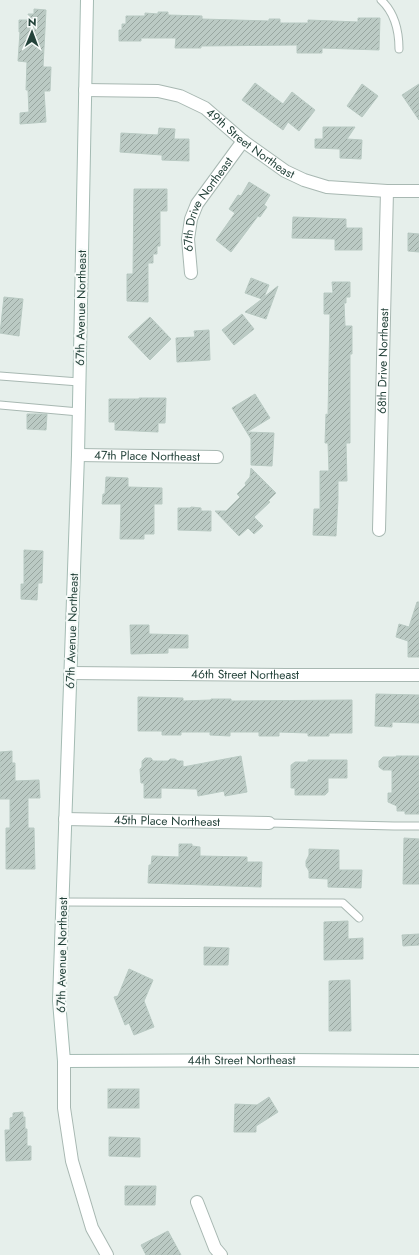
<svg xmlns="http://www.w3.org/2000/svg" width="419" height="1255" font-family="Jost,sans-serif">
  <defs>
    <pattern id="building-hatch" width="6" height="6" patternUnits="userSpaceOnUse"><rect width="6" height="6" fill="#bbcac4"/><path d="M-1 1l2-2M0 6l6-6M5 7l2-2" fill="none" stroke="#98a6a0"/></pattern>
  </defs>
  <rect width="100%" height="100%" fill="#e6efeb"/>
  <!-- building -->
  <g fill="url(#building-hatch)" stroke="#b8c9c2">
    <path d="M34 9 46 10 43 67H51L50 91H44L46 122 20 124V113L29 112 28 90H26L27 62 18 61 20 32H19V20H28V14H34Z"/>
    <path d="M158 12H168V15L202 16V19L269 21V19H280V23H308V20L358 22V18H380L379 50 322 48V53H297V45L201 46V48H175L176 38H141V41H119V30H122V24H126V16H145V13L158 14Z"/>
    <path d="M255 83 283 104 292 92 315 110 299 131 288 122 283 130 242 100Z"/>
    <path d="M362 84 378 96 362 117 347 106Z"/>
    <path d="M419 84V120L402 95Z"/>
    <path d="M323 127H355L347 139 362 140 361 159 340 158V149L315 148V139H323Z"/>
    <path d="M159 128 175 129 174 139H189V161L162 160V155L120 152 121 133 158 135Z"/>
    <path d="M249 182 270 195 264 205 267 207 260 217 258 216 231 252 216 240 235 213 229 209 238 195 241 196Z"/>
    <path d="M134 189H167V211H160V246H157V254H153V263H148V302L127 301V274H133Z"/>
    <path d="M293 217 346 219V228H362V250H335V239L292 238Z"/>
    <path d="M408 233 419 234V252L408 251Z"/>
    <path d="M251 278 269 285 264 297 278 286 266 319 245 312 262 299 245 293Z"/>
    <path d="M332 282H350V297H346V303H344L345 326H352V354H350V443H346L347 481H338V499L336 536 313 535 314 509H320V471H329L328 443H325L326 414 328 415 330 314H324V293H333Z"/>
    <path d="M4 297 23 299 19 336 0 333Z"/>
    <path d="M242 314 254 329 234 345 222 330Z"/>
    <path d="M150 317 171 339 150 360 128 337Z"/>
    <path d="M209 330 210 360 177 362 176 338 195 337 194 331Z"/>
    <path d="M255 394 270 418 247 432 274 433 272 466 251 465V439L232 408Z"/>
    <path d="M139 398H166L165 423H158V432L115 430V422H109V399H139Z"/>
    <path d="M27 414H47L46 430 27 429Z"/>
    <path d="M251 468 276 493 268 501 270 502 254 517 263 526 254 534 248 528 239 536 215 511H226L240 497 237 494 246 485 245 483 250 477Z"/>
    <path d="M106 477 128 478V487L162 488V504H154V534H144V539H120L121 504H102L103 494H105Z"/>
    <path d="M191 507 201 508V511H211V531L178 530V508H190Z"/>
    <path d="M24 550 43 551 42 583H38L37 600 21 599V584H24Z"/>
    <path d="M417 602H419V657H408V641L396 637 399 624 409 627Z"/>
    <path d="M130 625H149V634L188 635V648H168V653L131 654Z"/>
    <path d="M376 694 419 695V723L392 722V727L375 726Z"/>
    <path d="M138 697 183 698V701L211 700V699H231V701L352 700V733H329V736H308V733L279 732V736H259V732H230V736L210 735V732H181V735H162V731H138Z"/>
    <path d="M12 751V763H15V781L39 780 40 798H28V828H34L35 869H6V828H10V799H0V752Z"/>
    <path d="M241 756 247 792 225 796 224 791 198 796 197 789 161 788V798H144V783H141L140 769 142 767V761L145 758H151L153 761H168L170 759H175L178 761H183V767Z"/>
    <path d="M396 756H419V814H405V811H397V806L388 802V793H392V770H383L379 767V761L383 757H396Z"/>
    <path d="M308 760H347V778H328V792L325 795H295V788H291V765L295 762H308Z"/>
    <path d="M404 838 419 839V884H403Z"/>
    <path d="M179 844H192V846L200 847V856L247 857V862H262L261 887 148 883 149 865H151L152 856 179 857Z"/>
    <path d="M309 849 339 850V870H362L361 888 328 887V879L309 878V871L306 866V861L309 855Z"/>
    <path d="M348 921V939L363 938V959L324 960V922Z"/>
    <path d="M419 934V945L403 946 402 935Z"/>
    <path d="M204 947 229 948 228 965H204Z"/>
    <path d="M129 969 153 980 144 1001 154 1027 134 1035 129 1023 125 1025 114 997 118 996Z"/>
    <path d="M350 980 351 1031H329V981Z"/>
    <rect x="108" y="1089" width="31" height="19"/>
    <path d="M269 1097 278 1112 256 1126V1132H234L235 1104 257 1105Z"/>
    <path d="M23 1112V1117H25V1129H27V1146H31V1160L6 1161 5 1130H10V1118L13 1117V1113Z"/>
    <path d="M109 1137 140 1138V1157L109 1156Z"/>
    <path d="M125 1186H156L155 1205H125Z"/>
    <path d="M168 1231 181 1255H146L141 1245Z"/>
  </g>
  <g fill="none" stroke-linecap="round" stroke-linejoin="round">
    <defs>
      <g id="lane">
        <path d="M381 0C395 13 399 31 399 49"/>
        <path d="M0 376 79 382"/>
        <path d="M0 405 79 412"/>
        <path d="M269 823 394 826H419"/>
        <path d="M62 902 343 903 359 918"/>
      </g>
      <g id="street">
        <path id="s1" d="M85 90 158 91 180 96 205 108 243 141 285 171 304 180 327 187 387 191H419"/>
        <path id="s2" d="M191 273 188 239 191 219 197 204 243 141"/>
        <path id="s3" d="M78 455 217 457"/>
        <path id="s4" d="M379 530 387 191"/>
        <path id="s5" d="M70 673 286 675H419"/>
        <path id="s6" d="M65 819 269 823"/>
        <path d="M64 1061V1108L72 1161 92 1228 107 1255"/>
        <path d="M197 1202 215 1248 221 1255"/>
      </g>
      <g id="secondary">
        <path id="s7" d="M87 0 78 455 59 1001 64 1061 286 1060 419 1061"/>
      </g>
    </defs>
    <!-- lane casing -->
    <use href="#lane" stroke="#a8b8b2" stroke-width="9"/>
    <!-- street casing -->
    <use href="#street" stroke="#a8b8b2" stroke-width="14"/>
    <!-- secondary casing -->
    <use href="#secondary" stroke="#a4bbb3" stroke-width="14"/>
    <!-- lane -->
    <use href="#lane" stroke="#fff" stroke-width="7"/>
    <!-- street -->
    <use href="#street" stroke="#fff" stroke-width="12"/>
    <!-- secondary -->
    <use href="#secondary" stroke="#fff" stroke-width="12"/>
  </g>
  <g text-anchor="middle" stroke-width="4" stroke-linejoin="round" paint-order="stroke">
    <!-- street labels -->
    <g font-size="12" fill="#24423a" stroke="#f7fbf9">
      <text dy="4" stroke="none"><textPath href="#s1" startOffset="181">49th Street Northeast</textPath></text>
      <text dy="4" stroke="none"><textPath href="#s2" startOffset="74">67th Drive Northeast</textPath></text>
      <text transform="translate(81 308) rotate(-89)" y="4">67th Avenue Northeast</text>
      <text dy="4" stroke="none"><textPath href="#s4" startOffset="169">68th Drive Northeast</textPath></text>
      <text dy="4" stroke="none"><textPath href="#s3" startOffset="69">47th Place Northeast</textPath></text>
      <text transform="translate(72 631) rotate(-88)" y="4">67th Avenue Northeast</text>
      <text dy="4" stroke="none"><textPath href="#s5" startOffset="175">46th Street Northeast</textPath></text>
      <text dy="4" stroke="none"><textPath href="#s6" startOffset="102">45th Place Northeast</textPath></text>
      <text transform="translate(62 955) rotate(-89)" y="4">67th Avenue Northeast</text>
      <text dy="4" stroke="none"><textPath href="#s7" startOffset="1239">44th Street Northeast</textPath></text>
    </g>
  </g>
  <!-- north arrow -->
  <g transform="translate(32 32) rotate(1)" stroke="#f7fbf9" stroke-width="3" paint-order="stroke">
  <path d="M0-3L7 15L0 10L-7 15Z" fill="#24423a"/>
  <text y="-6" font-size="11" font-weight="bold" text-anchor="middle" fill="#24423a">N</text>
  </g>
</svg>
